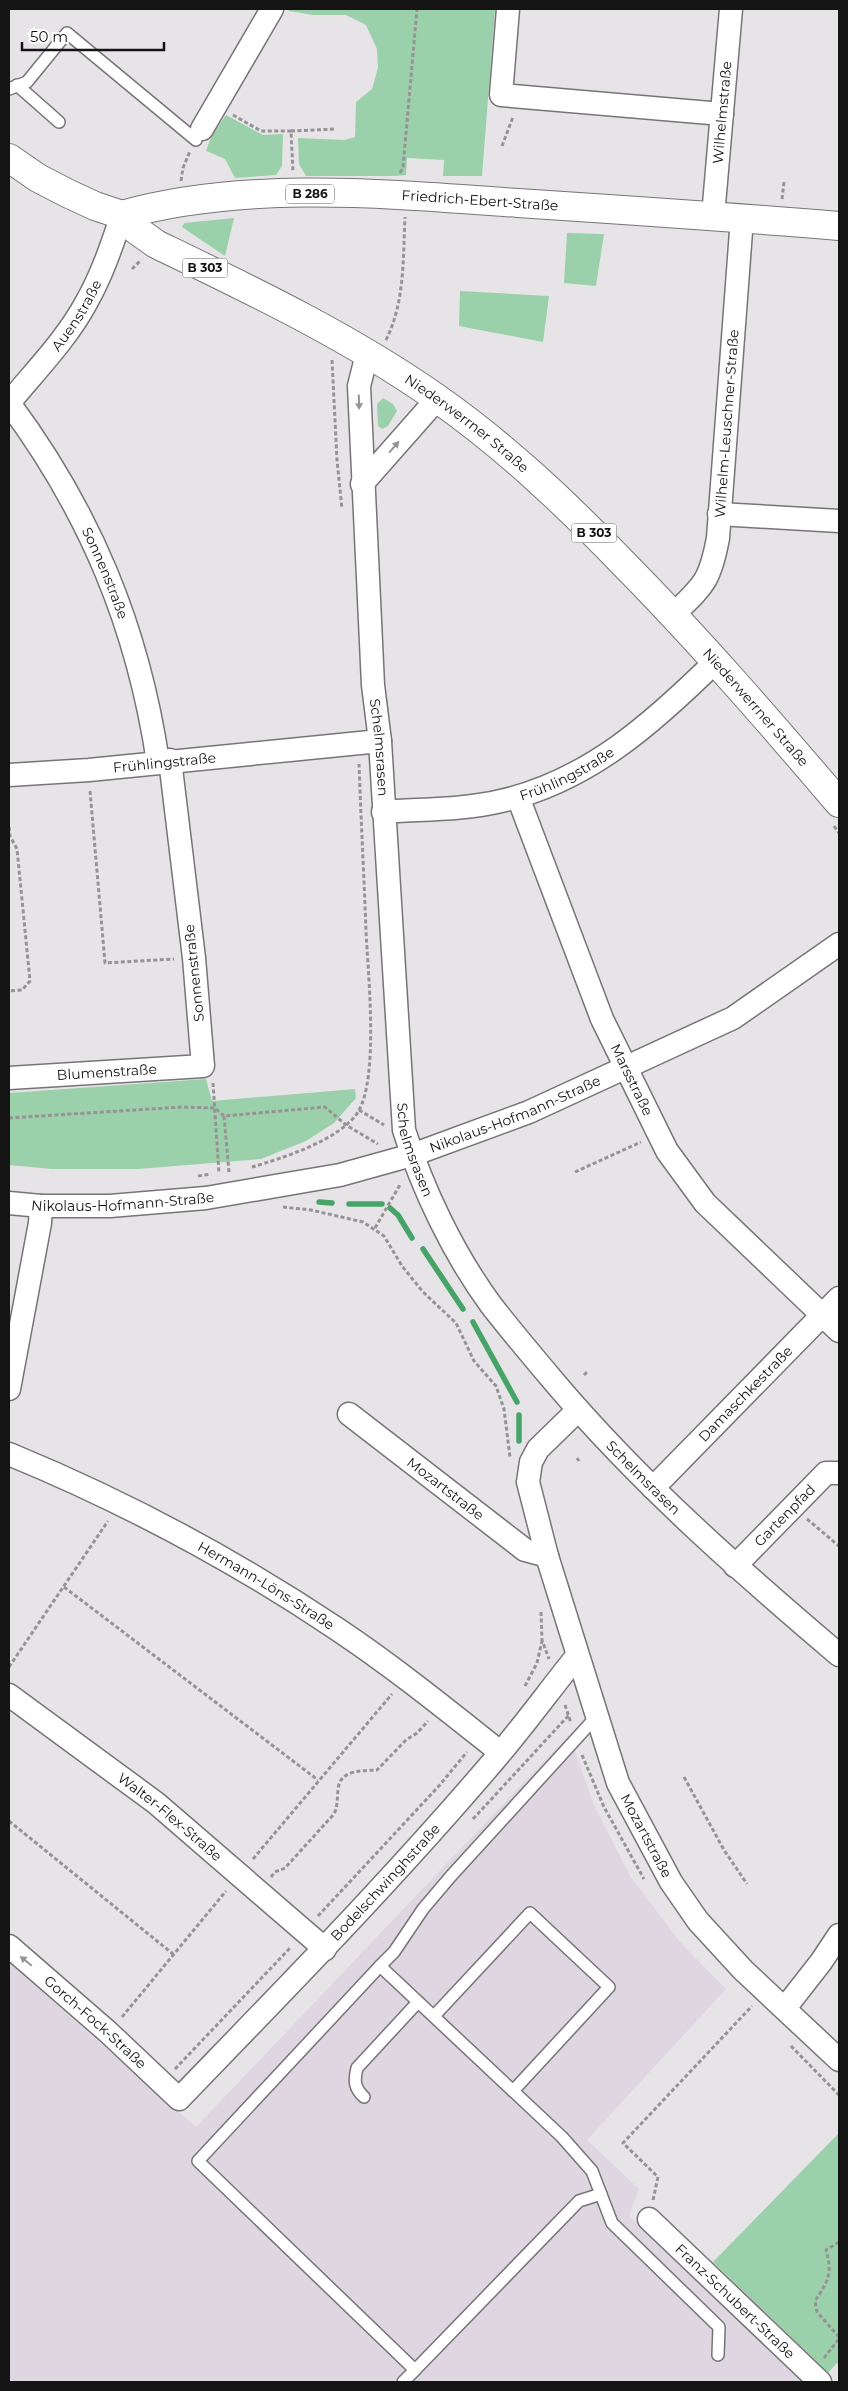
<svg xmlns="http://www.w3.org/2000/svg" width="848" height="2391" font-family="Montserrat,sans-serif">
  <rect width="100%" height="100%" fill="#e7e4e8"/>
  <!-- built -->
  <path fill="#ded6e0" d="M569 1735 594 1805 630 1876 680 1942 726 1989 587 2140 639 2189 629 2216 803 2382H9V1963L196 2127Z"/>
  <!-- green -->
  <g fill="#9bd1aa">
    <path d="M288 9H495L482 176H443L444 160 407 158 406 175 395 176H306L299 164 298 138 344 140 355 137 356 102 372 89 378 68 377 49 366 25 346 15H313L289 11Z"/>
    <path d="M226 115 263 135 283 134 282 166 276 175 235 178 225 159 206 151 211 137Z"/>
    <path d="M234 218 225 256 182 227 184 223Z"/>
    <path d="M567 233 604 234 596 286 564 283Z"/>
    <path d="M460 291 549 296 543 342 459 326Z"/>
    <path d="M383 398 393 404 397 411 388 426 382 429 378 426 377 404Z"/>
    <path d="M206 1079 212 1101 355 1089 356 1098 334 1123 306 1141 261 1159 138 1169H52L9 1165V1093Z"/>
    <path d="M839 2133V2365L837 2363 828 2373 713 2262Z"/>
  </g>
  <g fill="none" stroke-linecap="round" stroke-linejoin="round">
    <!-- stream -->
    <g stroke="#47a469" stroke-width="5.5">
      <path d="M319 1202 332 1203"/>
      <path d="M349 1204H382"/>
      <path d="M390 1208 398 1215 412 1238"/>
      <path d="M423 1249 463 1309"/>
      <path d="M473 1322 517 1402"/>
      <path d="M519 1441V1415"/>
    </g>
    <defs>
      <g id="lane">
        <path d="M17 85 59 122"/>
        <path d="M9 89 27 82 67 33 196 140"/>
        <path d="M596 1717 451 1876 423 1909 394 1952 380 1966 562 2137 592 2171 612 2223 719 2327 718 2355"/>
        <path d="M380 1966 198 2161 415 2370 579 2201 601 2194"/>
        <path d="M434 2016 530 1913 609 1987 513 2091"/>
        <path d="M364 2097C354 2088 354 2080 357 2068L418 2002"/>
        <path d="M403 2382 415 2370"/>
      </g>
      <g id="street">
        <path d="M508 9 501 95 722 114"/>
        <path d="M202 129 272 9"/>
        <path id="s1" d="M713 216 731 9"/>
        <path id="s2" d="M367 354 359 386 373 685 380 741 404 1130C423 1190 453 1253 491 1305 512 1332 534 1358 556 1384 641 1484 739 1570 839 1655"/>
        <path id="s3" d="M9 403C90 512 138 627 158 762"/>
        <path id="s4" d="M9 403C35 371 66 340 86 303 102 275 112 245 122 215"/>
        <path d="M362 484 437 399"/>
        <path d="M719 514 839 521"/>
        <path id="s5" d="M674 614C704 585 710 581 718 538L742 218"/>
        <path id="s6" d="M9 775 89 770 380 741"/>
        <path id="s7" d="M518 797 602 1019 667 1151 705 1203 839 1331"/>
        <path id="s8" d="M383 812C422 809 463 810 501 801 589 781 654 722 716 661"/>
        <path id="s9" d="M9 1078 203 1066 194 958 170 760"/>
        <path id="s10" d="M9 1203 41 1206H110L206 1198 340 1175 412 1155 529 1112 733 1018 839 944"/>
        <path d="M9 1389 40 1223 41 1206"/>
        <path id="s11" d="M578 1410 538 1449 531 1462 528 1482 547 1556 618 1783 671 1882 698 1921 743 1970 839 2060"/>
        <path id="s12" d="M349 1414 525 1550 547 1556"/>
        <path id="s13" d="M9 1454C123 1501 234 1560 337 1629 394 1667 447 1710 500 1752"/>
        <path id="s14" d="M653 1488 839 1298"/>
        <path id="s15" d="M735 1566 826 1473H839"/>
        <path id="s16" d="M9 1695 156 1803 325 1949"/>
        <path id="s17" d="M9 1946 108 2032 179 2099C289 1985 400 1872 502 1751 528 1720 552 1687 577 1656"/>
        <path d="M785 2008 821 1962 839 1935"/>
        <path id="s18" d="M649 2219 820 2382"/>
      </g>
      <g id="primary">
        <path id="s19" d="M9 158 38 178 67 193 95 206 122 215 135 229 156 244C251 290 348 336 435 397 504 445 565 503 623 563 699 640 769 721 839 803"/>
        <path id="s20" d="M122 215C246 180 391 194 518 203 625 210 732 217 839 226"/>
      </g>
    </defs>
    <!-- lane casing -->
    <use href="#lane" stroke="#777477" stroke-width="14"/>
    <!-- street casing -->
    <use href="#street" stroke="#777477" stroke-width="25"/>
    <!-- primary casing -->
    <use href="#primary" stroke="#777477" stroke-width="30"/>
    <!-- path -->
    <g stroke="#969396" stroke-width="3" stroke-dasharray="4 2.5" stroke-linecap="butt">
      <path d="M233 115 261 131H291L293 172"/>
      <path d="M291 131 336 129"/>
      <path d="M502 146 513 117"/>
      <path d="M400 173 403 167 417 9"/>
      <path d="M181 181 183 168 190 151"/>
      <path d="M782 199 784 182"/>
      <path d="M132 269 140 261"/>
      <path d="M386 340C405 302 403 258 405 217"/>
      <path d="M332 360 337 460 342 509"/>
      <path d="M90 791 105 963 174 959"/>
      <path d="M834 826 839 833"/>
      <path d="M9 827 10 836 17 849 30 981 22 990 9 991"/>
      <path d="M213 1083 219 1173"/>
      <path d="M359 1110 384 1125"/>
      <path d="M9 1118 182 1107 215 1108 224 1116"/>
      <path d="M252 1167C283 1158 340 1140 358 1112 379 1078 368 973 366 931 364 876 361 820 359 764"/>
      <path d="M229 1172 224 1116 325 1107 346 1125 378 1144"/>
      <path d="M575 1172 641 1142"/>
      <path d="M198 1176 211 1174"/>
      <path d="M283 1207 311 1210 363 1222 384 1236 402 1266 423 1292 456 1323 474 1361 496 1386 504 1409 510 1457"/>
      <path d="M375 1228 401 1183"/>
      <path d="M584 1375 588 1371"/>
      <path d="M577 1458 579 1461"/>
      <path d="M807 1519 839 1546"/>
      <path d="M64 1587 318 1780"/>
      <path d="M541 1612 542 1640 549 1659"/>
      <path d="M9 1667 108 1521"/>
      <path d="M525 1686 537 1663 542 1641"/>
      <path d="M565 1705 571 1723"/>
      <path d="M582 1755 604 1807 644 1879"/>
      <path d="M684 1777 724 1850 747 1884"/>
      <path d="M473 1819 569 1715"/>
      <path d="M9 1821 173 1954"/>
      <path d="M253 1859 392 1694"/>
      <path d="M271 1877 275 1872 285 1868 334 1814C338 1806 337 1798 338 1790 339 1769 363 1771 377 1770L406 1740 417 1733 428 1721"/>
      <path d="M318 1916 438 1787 467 1752"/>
      <path d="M122 2017 226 1891"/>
      <path d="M791 2046 839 2095"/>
      <path d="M175 2069 291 1947"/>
      <path d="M653 2200 658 2177 623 2143 752 2006"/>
      <path d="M839 2242 826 2250C833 2274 828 2281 815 2301L817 2312 839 2337"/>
      <path d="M824 2358 839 2339"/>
    </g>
    <!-- lane -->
    <use href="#lane" stroke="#fff" stroke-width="11"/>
    <!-- street -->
    <use href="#street" stroke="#fff" stroke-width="22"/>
    <!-- primary -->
    <use href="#primary" stroke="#fff" stroke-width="28"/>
  </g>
  <!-- one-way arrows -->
  <defs><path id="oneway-solid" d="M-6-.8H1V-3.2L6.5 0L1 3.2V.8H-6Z" transform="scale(1.25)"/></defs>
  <g fill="#969596">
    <use href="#oneway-solid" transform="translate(359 402) rotate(88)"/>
    <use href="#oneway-solid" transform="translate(394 447) rotate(-49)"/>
    <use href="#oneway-solid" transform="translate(26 1961) rotate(-141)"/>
  </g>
  <g text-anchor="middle" stroke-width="4.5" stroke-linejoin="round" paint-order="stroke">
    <!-- shield labels -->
    <g fill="#fff" stroke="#5b5a5b" stroke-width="1">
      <rect x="286" y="184.5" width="48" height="19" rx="4"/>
      <rect x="182.5" y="258.5" width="45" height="19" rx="4"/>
      <rect x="571.5" y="523.5" width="45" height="19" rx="4"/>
    </g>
    <g font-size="12" font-weight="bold" fill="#151415">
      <text x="310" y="198">B 286</text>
      <text x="205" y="272">B 303</text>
      <text x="594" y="537">B 303</text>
    </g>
    <!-- street labels -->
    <g font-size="14" fill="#151415" stroke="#fff">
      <text dy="5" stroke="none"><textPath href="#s1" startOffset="104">Wilhelmstraße</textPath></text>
      <text dy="5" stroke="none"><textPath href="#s20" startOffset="360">Friedrich-Ebert-Straße</textPath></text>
      <text dy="5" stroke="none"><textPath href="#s4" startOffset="111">Auenstraße</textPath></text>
      <text dy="5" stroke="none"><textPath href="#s5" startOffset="205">Wilhelm-Leuschner-Straße</textPath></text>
      <text dy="5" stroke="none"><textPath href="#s19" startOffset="532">Niederwerrner Straße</textPath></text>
      <text dy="5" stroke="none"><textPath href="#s3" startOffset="196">Sonnenstraße</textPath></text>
      <text dy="5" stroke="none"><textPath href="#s19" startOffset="938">Niederwerrner Straße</textPath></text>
      <text dy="5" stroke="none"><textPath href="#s2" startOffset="395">Schelmsrasen</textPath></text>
      <text dy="5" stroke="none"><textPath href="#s6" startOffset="156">Frühlingstraße</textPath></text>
      <text dy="5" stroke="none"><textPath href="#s8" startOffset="190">Frühlingstraße</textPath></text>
      <text transform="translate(194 973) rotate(-96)" y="5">Sonnenstraße</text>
      <text dy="5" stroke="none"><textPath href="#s9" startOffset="98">Blumenstraße</textPath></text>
      <text dy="5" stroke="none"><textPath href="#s7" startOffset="305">Marsstraße</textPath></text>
      <text dy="5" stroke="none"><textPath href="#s10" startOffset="519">Nikolaus-Hofmann-Straße</textPath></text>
      <text dy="5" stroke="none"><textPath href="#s2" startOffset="800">Schelmsrasen</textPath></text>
      <text dy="5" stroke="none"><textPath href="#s10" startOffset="114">Nikolaus-Hofmann-Straße</textPath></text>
      <text dy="5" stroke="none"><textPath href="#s14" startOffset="132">Damaschkestraße</textPath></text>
      <text dy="5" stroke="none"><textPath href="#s2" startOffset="1205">Schelmsrasen</textPath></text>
      <text dy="5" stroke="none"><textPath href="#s12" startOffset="122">Mozartstraße</textPath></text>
      <text dy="5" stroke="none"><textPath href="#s15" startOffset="71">Gartenpfad</textPath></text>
      <text dy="5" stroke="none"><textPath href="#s13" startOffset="289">Hermann-Löns-Straße</textPath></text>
      <text dy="5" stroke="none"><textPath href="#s16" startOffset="202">Walter-Flex-Straße</textPath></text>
      <text dy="5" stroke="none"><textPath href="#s11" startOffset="465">Mozartstraße</textPath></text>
      <text dy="5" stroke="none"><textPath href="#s17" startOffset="528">Bodelschwinghstraße</textPath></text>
      <text dy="5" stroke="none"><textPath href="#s17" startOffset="115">Gorch-Fock-Straße</textPath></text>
      <text dy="5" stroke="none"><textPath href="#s18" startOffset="119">Franz-Schubert-Straße</textPath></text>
    </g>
  </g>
  <!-- border -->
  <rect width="848" height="2391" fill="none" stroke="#151415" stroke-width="20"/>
  <!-- scale -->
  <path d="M22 42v8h142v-8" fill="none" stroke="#151415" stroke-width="2.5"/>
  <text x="30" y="42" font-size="15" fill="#151415" stroke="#ffffff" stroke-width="4" paint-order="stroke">50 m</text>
</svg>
